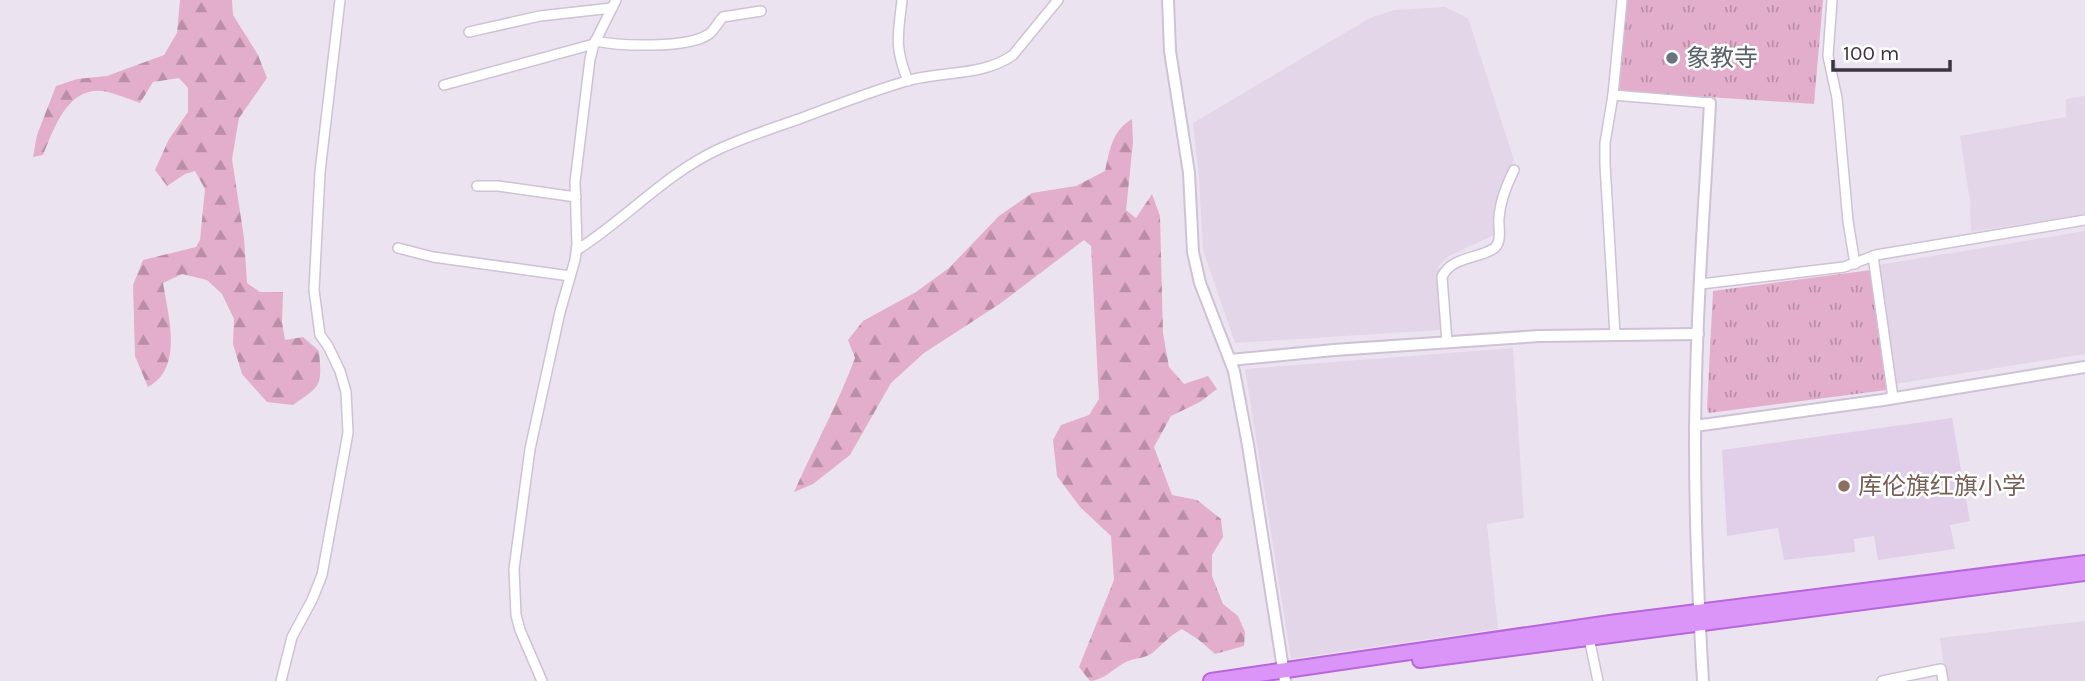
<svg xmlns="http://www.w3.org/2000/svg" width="2085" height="681" font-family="Karla,'Noto Sans SC',sans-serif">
  <defs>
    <pattern id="forest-firs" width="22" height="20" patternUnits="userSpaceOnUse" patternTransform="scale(1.75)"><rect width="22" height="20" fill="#e3aecb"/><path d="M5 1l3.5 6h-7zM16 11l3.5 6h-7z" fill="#b98ea6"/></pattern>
    <pattern id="park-tufts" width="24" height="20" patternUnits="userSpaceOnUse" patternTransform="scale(1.75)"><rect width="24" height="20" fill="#e3aecb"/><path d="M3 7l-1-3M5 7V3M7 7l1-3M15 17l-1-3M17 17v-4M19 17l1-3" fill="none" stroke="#b98ea6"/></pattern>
  </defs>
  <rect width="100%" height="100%" fill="#ece3f0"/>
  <!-- residential -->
  <g fill="#e2d6e8">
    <path d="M1445 7 1468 18 1514 160 1502 182 1498 196 1494 235 1449 256 1439 265 1440 330 1235 343 1203 250 1199 179 1193 123 1370 18 1394 10Z"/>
    <path d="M2085 96V214L1971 232 1970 201 1960 136 2066 117V99Z"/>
    <path d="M2085 231V354L1895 384 1878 265Z"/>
    <path d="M1513 348 1524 518 1487 524 1498 629 1291 659 1245 369Z"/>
    <path d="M2085 621V681H1946L1940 638Z"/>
  </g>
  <!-- education -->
  <path fill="#e1cee9" d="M1952 418 1970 521 1950 525 1955 549 1878 560 1874 536 1854 539 1855 552 1784 560 1778 528 1727 536 1722 450Z"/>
  <!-- forest -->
  <g fill="url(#forest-firs)">
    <path d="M180 0H232L233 15 258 55 267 78 239 118 232 159 244 238 247 283 260 292H283L282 322 285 340 303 337 319 351C322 386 322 385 293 405L267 402 242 374 233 344 234 319 222 294 207 280 182 274 163 283C168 315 184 368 148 387L135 356 133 285 143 260 196 247 200 240 205 189 195 171 185 174 167 186 155 170 169 139 188 112V88L179 78 153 82 140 103C129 99 119 95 108 92 69 83 55 126 43 155L33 157 37 135 56 86 77 79 107 76 164 55 177 33Z"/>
    <path d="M1132 119 1133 142 1126 210 1136 218 1152 194 1160 216 1163 333 1169 367 1184 384 1208 376 1217 389 1200 402 1171 416 1154 447 1172 495 1197 500 1221 519 1223 537 1212 555V576L1223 604 1238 616 1245 632 1244 646 1215 654 1199 640 1182 629C1169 636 1162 645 1151 654 1143 659 1132 658 1124 663 1113 669 1104 680 1090 681L1079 667 1114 580 1111 536 1080 507 1057 476 1053 440 1061 425 1089 415 1099 399 1091 246 1084 240 1001 303 924 353 891 383 850 455 813 484 794 492C814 447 838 404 855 358L848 340 863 321 916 292 949 268 999 216 1032 193 1076 186 1105 171C1110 149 1112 131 1132 119Z"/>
  </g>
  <!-- park -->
  <g fill="url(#park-tufts)">
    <path d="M1626 0H1823L1814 104 1617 91Z"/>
    <path d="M1871 270 1887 390 1709 413 1707 409 1713 291Z"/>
  </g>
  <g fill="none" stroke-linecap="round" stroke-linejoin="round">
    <defs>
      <g id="minor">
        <path d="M902 0C898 36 894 46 908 81"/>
        <path d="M1622 0 1613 95 1710 103"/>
        <path d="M1832 0 1828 56 1837 98 1848 221 1855 264"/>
        <path d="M469 32 540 16 612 8"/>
        <path d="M595 41C619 46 688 49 709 34 714 31 718 22 723 17L761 11"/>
        <path d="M444 85 594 44"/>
        <path d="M1613 95 1605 143V164L1615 335"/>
        <path d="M477 186H498L576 197"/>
        <path d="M398 248 433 257 570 276"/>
        <path d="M577 250C626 219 665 174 719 149 745 137 773 128 799 119 836 105 872 91 910 80 943 71 984 76 1013 55L1058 0"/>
        <path d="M1873 256 1893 398"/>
        <path d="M1701 284 1844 267 1876 255 2085 220"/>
        <path d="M1447 342 1442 277C1450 257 1480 258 1493 249 1503 243 1498 227 1499 218 1500 202 1507 184 1514 170"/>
        <path d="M1589 638 1598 681"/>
        <path d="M281 681 292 637 312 600 322 575 348 433 346 392 340 371 328 346 320 335 314 290 320 172 340 0"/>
        <path d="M542 681 520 630 516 615 514 569 530 449 560 312 575 260 577 245 575 182 590 59 594 44 616 0"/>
        <path d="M1882 681 1941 669 1943 681"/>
      </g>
      <g id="tertiary">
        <path d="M1168 0 1170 51 1189 173 1193 252 1200 283 1234 371 1248 445 1285 681"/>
        <path d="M1230 360 1334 350 1539 336 1698 334"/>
        <path d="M1695 426 1883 400 2085 367"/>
        <path d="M1703 681C1697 581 1693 479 1696 379 1698 287 1705 195 1710 103"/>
      </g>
      <g id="primary">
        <path d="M1420 660 2085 573"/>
        <path d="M1211 681 1610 623 2085 563"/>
      </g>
    </defs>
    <!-- minor casing -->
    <use href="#minor" stroke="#cfc1d6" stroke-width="12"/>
    <!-- tertiary casing -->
    <use href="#tertiary" stroke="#cfc1d6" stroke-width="14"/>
    <!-- primary casing -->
    <use href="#primary" stroke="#b866db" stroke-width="18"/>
    <!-- minor -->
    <use href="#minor" stroke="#fff" stroke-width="9"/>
    <!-- tertiary -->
    <use href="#tertiary" stroke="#fff" stroke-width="10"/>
    <!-- primary -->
    <use href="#primary" stroke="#db95f8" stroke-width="14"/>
  </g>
  <!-- markers -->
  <circle fill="#6b7280" stroke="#fff" stroke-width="2.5" cx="1672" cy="58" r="7"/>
  <circle fill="#8d6e63" stroke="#fff" stroke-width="2.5" cx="1844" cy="486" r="7"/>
  <g text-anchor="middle" stroke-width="5" stroke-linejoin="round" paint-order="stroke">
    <!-- worship labels -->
    <g font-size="24" fill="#5b616d" stroke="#fff" text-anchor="start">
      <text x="1686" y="66">象教寺</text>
    </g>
    <!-- education labels -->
    <g font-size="24" fill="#785e54" stroke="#fff" text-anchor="start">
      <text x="1858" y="494">库伦旗红旗小学</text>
    </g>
  </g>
  <!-- scale -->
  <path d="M1833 60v10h117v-10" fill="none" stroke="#3c3442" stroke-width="3.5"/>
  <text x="1843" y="60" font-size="21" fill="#3c3442" stroke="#ffffff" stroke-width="5" paint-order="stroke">100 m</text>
</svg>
